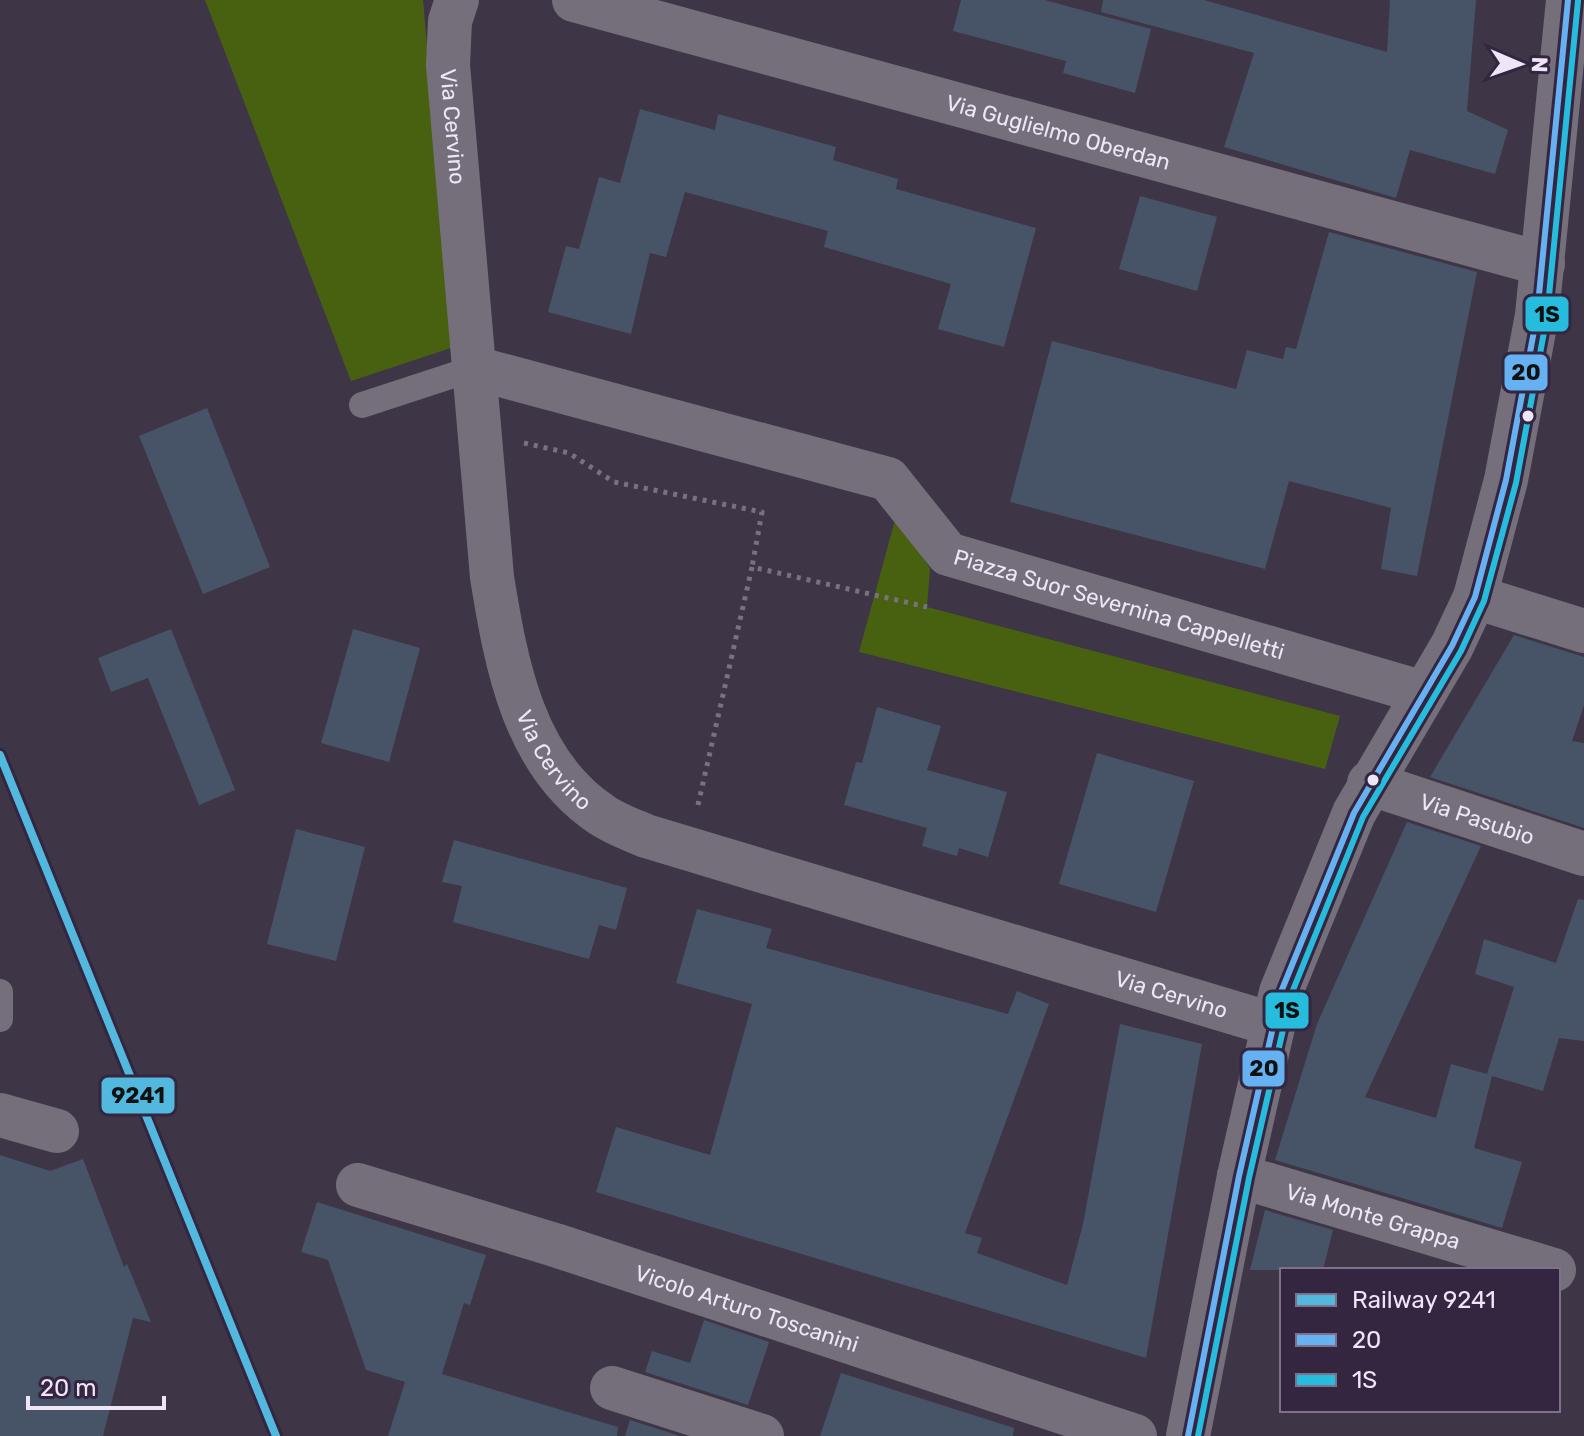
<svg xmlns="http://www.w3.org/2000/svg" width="1584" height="1436" font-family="Rubik,sans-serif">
  <rect width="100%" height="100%" fill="#3e3646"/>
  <!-- green -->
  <g fill="#476110">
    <path d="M205 0H423L454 347 351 381Z"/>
    <path d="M898 509 930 569 927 607 1340 716 1325 769 859 652Z"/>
  </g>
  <!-- building -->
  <g fill="#475366">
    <path d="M961 0H1045L1151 29 1135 93 1063 73 1066 61 953 31Z"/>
    <path d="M1103 0H1204L1387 52 1390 0H1476L1467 111 1508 130 1495 174 1410 150 1396 198 1224 147 1254 53 1101 12Z"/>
    <path d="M640 109 715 130 718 114 836 147 833 160 898 179 896 189 1036 228 1004 347 938 329 951 284 824 247 828 231 685 192 666 257 650 253 631 334 548 312 566 246 579 249 599 177 620 183Z"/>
    <path d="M1140 196 1217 217 1197 291 1119 269Z"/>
    <path d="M1329 232 1477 272 1417 576 1381 569 1391 508 1289 481 1265 569 1010 502 1052 341 1236 389 1247 350 1283 359 1286 347 1296 349Z"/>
    <path d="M207 408 270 567 203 594 139 436Z"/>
    <path d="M171 629 235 790 199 805 148 678 111 692 98 658Z"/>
    <path d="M353 629 420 648 389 762 321 743Z"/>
    <path d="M1514 635 1584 657V705L1572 741 1584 743V828L1430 777Z"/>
    <path d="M877 707 941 726 927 770 1007 792 988 857 959 848 957 856 922 846 927 828 844 805 856 762 862 763Z"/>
    <path d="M1097 753 1194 781 1156 912 1059 884Z"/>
    <path d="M1407 822 1481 846 1365 1097 1436 1118 1451 1064 1487 1074 1514 987 1475 974 1484 939 1556 963 1578 899 1584 900V1041L1559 1038 1543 1091 1492 1076 1474 1148 1522 1162 1502 1228 1275 1160 1317 1024Z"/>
    <path d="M296 829 365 847 336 961 267 944Z"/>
    <path d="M454 840 627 888 616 930 599 925 589 959 453 922 462 886 442 882Z"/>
    <path d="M697 909 772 929 766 948 1008 1014 1017 991 1049 1004 965 1233 982 1238 977 1253 1067 1285 1083 1224 1120 1024 1202 1044 1146 1358 596 1192 616 1127 710 1155 752 1004 676 983Z"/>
    <path d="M0 1155 50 1171 83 1159 124 1267 127 1264 151 1322 133 1318 103 1436H0Z"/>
    <path d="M317 1202 486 1255 470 1305 464 1303 442 1374 618 1427 617 1436H388L405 1382 366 1370 328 1260 301 1252Z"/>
    <path d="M1265 1210 1333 1230 1323 1270H1250Z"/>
    <path d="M704 1320 769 1342 748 1405 645 1372 652 1351 690 1363Z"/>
    <path d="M841 1373 1014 1428 1013 1436H820Z"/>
    <path d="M630 1420 680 1436H625Z"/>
  </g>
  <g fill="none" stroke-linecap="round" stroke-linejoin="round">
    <!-- path -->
    <g stroke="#79727e" stroke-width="5" stroke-dasharray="4 6" stroke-linecap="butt">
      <path d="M524 443 569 453 614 482 762 512 752 567"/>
      <path d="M698 805 752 567 927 607"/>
    </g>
    <!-- service -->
    <g stroke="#756f7c" stroke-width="26">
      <path d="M362 405 475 368"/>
      <path d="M0 992V1019"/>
    </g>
    <!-- minor -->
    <g stroke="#756f7c" stroke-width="44">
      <path id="s1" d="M457 0 450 21 448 65 492 577C506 663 523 763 602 815 615 824 632 830 646 836L1271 1024"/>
      <path id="s2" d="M574 0 1543 264"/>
      <path id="s3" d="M475 368 888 479 948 554 1424 693"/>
      <path d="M1475 597 1584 631"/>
      <path id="s4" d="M1369 783 1584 854"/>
      <path d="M0 1115 57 1131"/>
      <path id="s5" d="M1239 1176 1554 1270"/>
      <path id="s6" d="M358 1185 555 1245 1135 1436"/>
      <path d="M612 1388 762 1436"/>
    </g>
    <!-- tertiary -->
    <path stroke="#756f7c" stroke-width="44" d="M1188 1436 1239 1176 1281 992 1354 813 1452 646 1475 597 1506 480 1537 315 1568 0"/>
    <defs>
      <path id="bus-1" d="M1188 1436 1239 1176 1281 992 1354 813 1452 646 1475 597 1506 480 1537 315 1568 0"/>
      <path id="bus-2" d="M1198 1436 1249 1178 1291 995 1363 817 1461 651 1484 601 1516 483 1547 316 1578 1"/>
    </defs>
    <!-- bus-1 casing -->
    <use href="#bus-1" stroke="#342641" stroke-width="12"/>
    <!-- bus-2 casing -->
    <use href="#bus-2" stroke="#342641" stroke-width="12"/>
    <!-- bus-1 -->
    <use href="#bus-1" stroke="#66b1f2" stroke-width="6"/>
    <!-- bus-2 -->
    <use href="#bus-2" stroke="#26bcdd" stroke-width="6"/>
    <defs>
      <path id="rail-1" d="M0 755 276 1436"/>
    </defs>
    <!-- rail-1 casing -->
    <use href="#rail-1" stroke="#342641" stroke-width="14"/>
    <!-- rail-1 -->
    <use href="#rail-1" stroke="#53b8de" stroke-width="8"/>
  </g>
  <!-- markers -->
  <g fill="#eee5f7" stroke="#342641" stroke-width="3">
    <circle cx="1528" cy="416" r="7"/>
    <circle cx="1373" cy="780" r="7"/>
  </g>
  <g text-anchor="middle" stroke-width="7" stroke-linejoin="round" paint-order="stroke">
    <!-- street labels -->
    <g font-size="22" fill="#eee5f7" stroke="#342641">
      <text dy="8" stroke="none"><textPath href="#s1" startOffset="128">Via Cervino</textPath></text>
      <text dy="8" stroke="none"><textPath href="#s2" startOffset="502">Via Guglielmo Oberdan</textPath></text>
      <text dy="8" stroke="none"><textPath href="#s3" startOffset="702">Piazza Suor Severnina Cappelletti</textPath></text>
      <text dy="8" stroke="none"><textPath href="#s1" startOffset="776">Via Cervino</textPath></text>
      <text dy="8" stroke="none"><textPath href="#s4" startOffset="114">Via Pasubio</textPath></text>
      <text dy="8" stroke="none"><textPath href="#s1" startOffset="1448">Via Cervino</textPath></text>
      <text dy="8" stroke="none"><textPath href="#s5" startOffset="140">Via Monte Grappa</textPath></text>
      <text dy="8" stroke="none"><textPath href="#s6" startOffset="408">Vicolo Arturo Toscanini</textPath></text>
    </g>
  </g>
  <g stroke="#342641" stroke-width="3">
    <rect x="1524" y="295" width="46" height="38" rx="8" fill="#26bcdd"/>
    <rect x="1503" y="353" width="46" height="39" rx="8" fill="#66b1f2"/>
    <rect x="1264" y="991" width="46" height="39" rx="8" fill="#26bcdd"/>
    <rect x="1241" y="1049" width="45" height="39" rx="8" fill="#66b1f2"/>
    <rect x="100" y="1076" width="76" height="39" rx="8" fill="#53b8de"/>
  </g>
  <g font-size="22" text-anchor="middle" font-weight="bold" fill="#111">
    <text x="1547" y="322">1S</text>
    <text x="1526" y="380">20</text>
    <text x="1287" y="1018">1S</text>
    <text x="1264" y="1076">20</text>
    <text x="138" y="1103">9241</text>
  </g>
  <!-- legend -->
  <rect x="1280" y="1268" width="280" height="144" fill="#342641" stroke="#7e728a" stroke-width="2"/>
  <rect x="1296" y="1294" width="40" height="12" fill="#53b8de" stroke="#7e728a" stroke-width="2"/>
  <text x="1352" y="1308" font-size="24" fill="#eee5f7">Railway 9241</text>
  <rect x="1296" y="1334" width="40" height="12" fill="#66b1f2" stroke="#7e728a" stroke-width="2"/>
  <text x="1352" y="1348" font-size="24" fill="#eee5f7">20</text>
  <rect x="1296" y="1374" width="40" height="12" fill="#26bcdd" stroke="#7e728a" stroke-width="2"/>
  <text x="1352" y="1388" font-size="24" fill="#eee5f7">1S</text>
  <!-- north arrow -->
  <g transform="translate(1520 64) rotate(92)" stroke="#342641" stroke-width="6" paint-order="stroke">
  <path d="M0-6L14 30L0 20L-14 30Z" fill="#eee5f7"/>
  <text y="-12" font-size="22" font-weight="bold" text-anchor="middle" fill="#eee5f7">N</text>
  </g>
  <!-- scale -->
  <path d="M28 1396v12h136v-12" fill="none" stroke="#eee5f7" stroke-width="4"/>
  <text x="40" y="1396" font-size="24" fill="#eee5f7" stroke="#342641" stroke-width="6" paint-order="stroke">20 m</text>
</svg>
